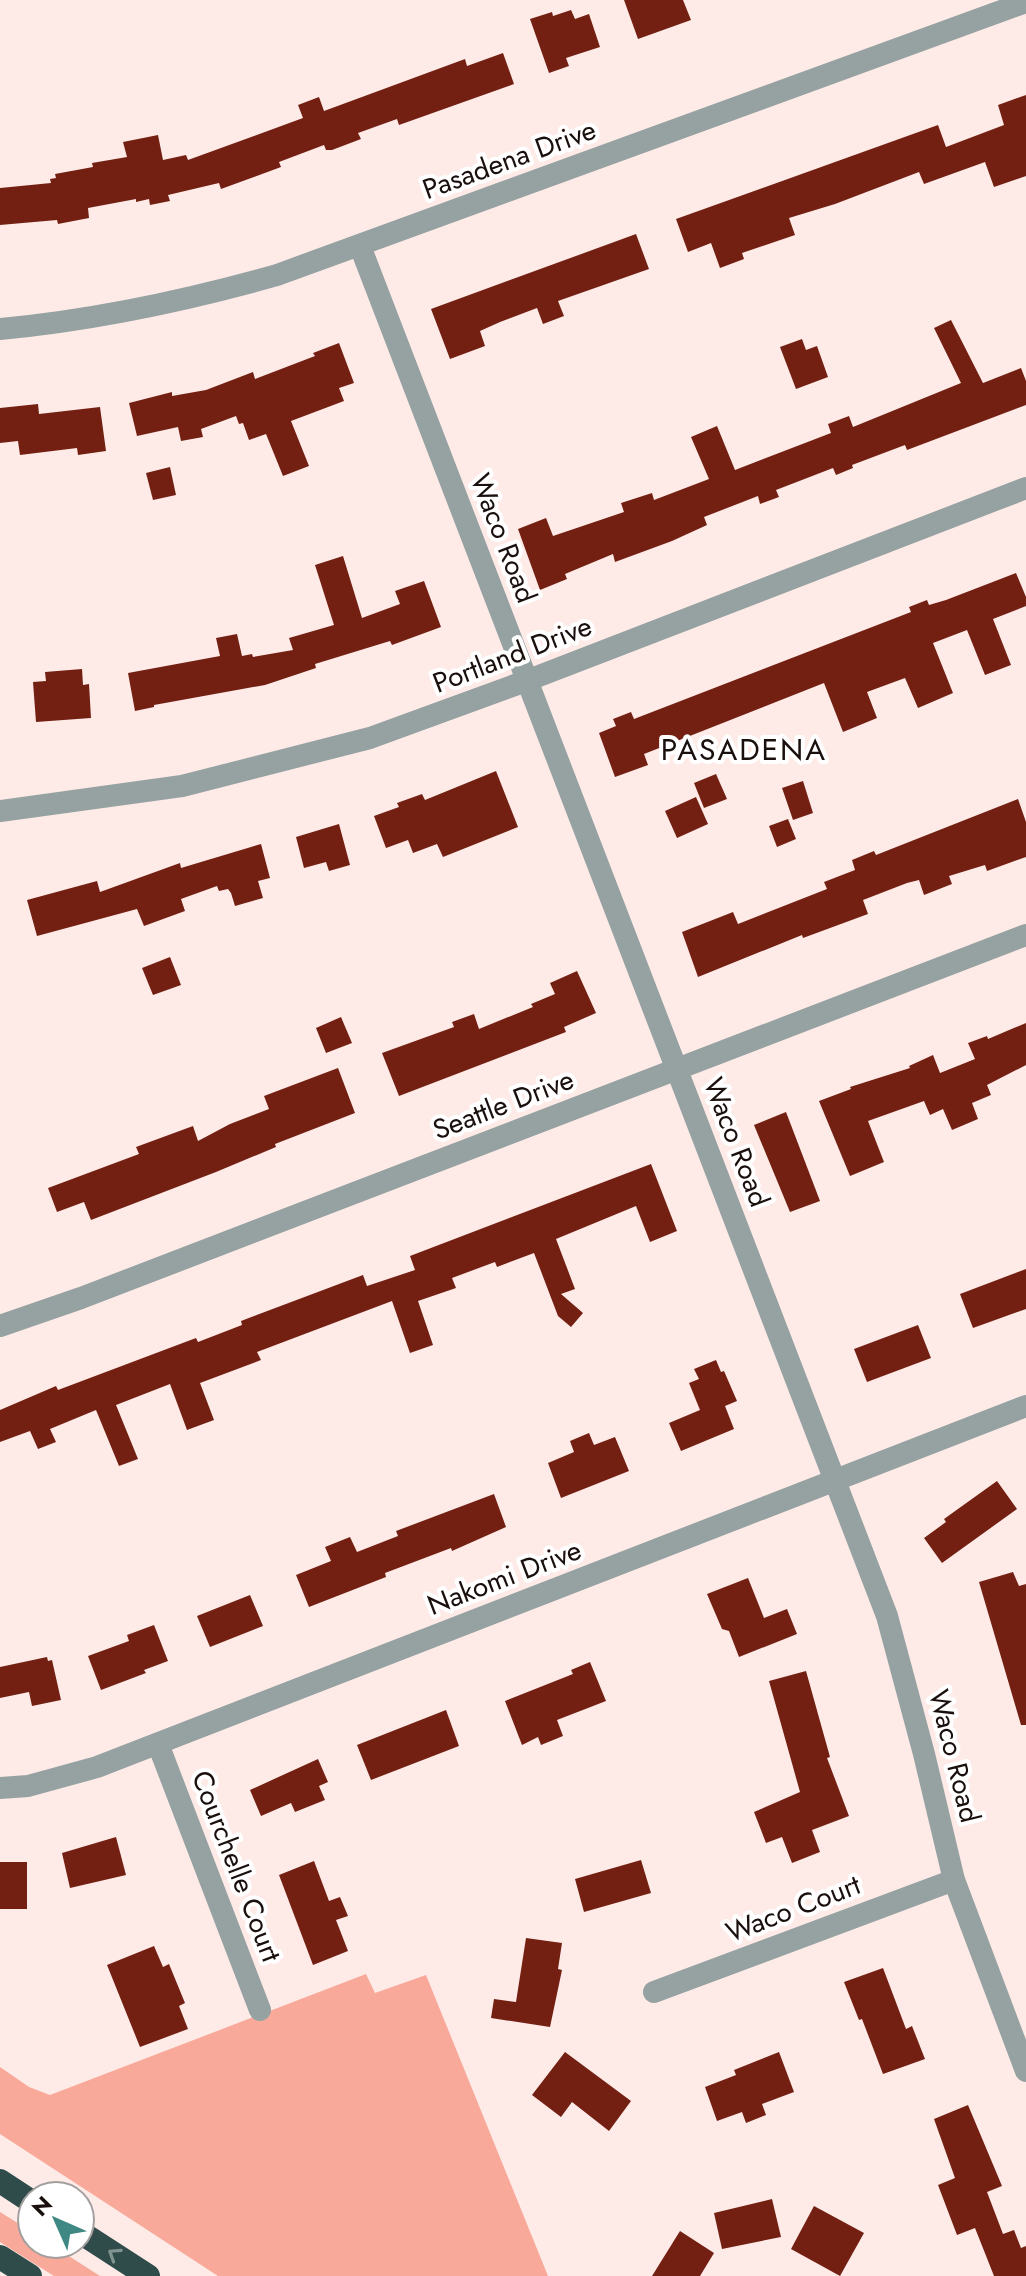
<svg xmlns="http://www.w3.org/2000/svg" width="1026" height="2276" font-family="Jost,sans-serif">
  <rect width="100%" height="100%" fill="#feebe8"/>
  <!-- green -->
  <g fill="#f8a999">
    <path d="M366 1974 375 1993 426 1975 548 2276H218L0 2134V2067L29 2087 50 2095Z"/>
    <path d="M0 2212 32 2232V2244H50L100 2276H54L0 2242Z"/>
  </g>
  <!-- building -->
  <g fill="#732013">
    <path d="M624 0H683L691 20 638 39Z"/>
    <path d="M571 10 575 19 589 14 600 47 566 58 569 66 549 73 530 19 552 12 553 16Z"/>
    <path d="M503 53 514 84 399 125 397 119 358 133 361 139 332 150H326L324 145 279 162 281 167 221 189 219 183 168 195 170 201 150 205 149 199 136 202V199L88 208 89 218 58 224 57 220 0 225V188L51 183 50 179 56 178 55 174 93 167 92 163 127 157 123 142 158 135 163 160 186 155 188 160 303 118 298 105 319 97 324 111 465 59 467 66Z"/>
    <path d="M1026 95V176L994 187 985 162 924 184 919 172 835 204 789 218 795 235 742 253 744 259 720 268 711 243 688 252 676 219 938 125 946 147 1004 125 998 105Z"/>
    <path d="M636 234 649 269 558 301 564 316 543 324 537 308 500 322 480 331 485 346 450 359 431 309Z"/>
    <path d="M951 320 983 383 1021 368 1026 381V405L907 450 905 445 852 465 853 468 836 475 833 468 776 490 779 497 760 504 758 496 704 517 707 525 672 541 615 562 613 554 565 574 567 579 540 590 518 529 546 518 553 536 624 512 621 503 652 493 654 500 709 479 691 437 717 426 735 470 831 433 828 424 849 416 853 427 961 383 934 328Z"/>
    <path d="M802 339 806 350 817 346 828 377 796 389 780 347Z"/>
    <path d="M339 343 354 383 339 388 344 401 291 421 309 466 283 476 266 434 249 440 243 423 239 424 236 416 201 429 203 437 181 441 178 427 137 436 129 403 172 392V396L206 390 253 372 255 379 315 356 313 353Z"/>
    <path d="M38 404 39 414 100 407 106 451 78 455 77 448 20 455 18 441 0 443V408Z"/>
    <path d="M170 467 176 495 153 500 146 473Z"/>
    <path d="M343 556 362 618 400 604 395 591 424 581 441 627 392 645 390 641 315 664 316 668 265 685 154 705V707L135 711 128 673 220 656 216 638 237 634 242 656 252 654 253 657 293 650 289 638 334 625 315 565Z"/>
    <path d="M1016 573 1026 597V606L993 619 1011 665 985 675 967 630 933 643 953 693 918 708 905 678 867 692 877 718 843 732 824 683 644 754 648 765 615 777 599 733 616 726 613 719 631 712 634 719 911 612 909 607 927 600 929 605 946 600Z"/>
    <path d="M82 669 83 685 89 684 91 718 36 722 33 682 46 681 45 672Z"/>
    <path d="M496 771 518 827 443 857 437 844 413 853 408 840 386 848 374 816 399 807 397 803 422 794 425 800Z"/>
    <path d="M716 774 727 799 704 808 694 783Z"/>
    <path d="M803 781 813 813 793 820 782 788Z"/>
    <path d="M696 797 708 824 677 838 665 811Z"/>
    <path d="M1018 799 1026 822V857L987 871 985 865 949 876 952 884 924 895 919 880 907 883 863 900 868 914 803 938 802 935 698 977 682 932 733 912 738 924 827 889 824 882 855 870 852 860 874 851 876 855Z"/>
    <path d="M788 819 796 839 777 847 769 826Z"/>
    <path d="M339 824 350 865 329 871 326 862 304 868 296 837Z"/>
    <path d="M261 844 270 878 258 881 263 898 235 906 231 893 228 889 219 891 217 886 181 899 185 911 144 926 137 909 37 936 27 900 97 881 100 892 180 863 181 868Z"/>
    <path d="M170 957 181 985 153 995 142 968Z"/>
    <path d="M577 971 596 1013 564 1027 566 1032 399 1096 382 1053 454 1027 452 1022 474 1014 479 1029 533 1007 531 1004 555 994 550 983Z"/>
    <path d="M341 1017 352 1043 326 1053 316 1028Z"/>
    <path d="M1026 1023V1065L987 1085 991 1095 972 1103 978 1119 952 1130 943 1109 930 1115 924 1101 868 1121 884 1162 850 1176 819 1101 851 1089 850 1087 910 1068 909 1066 933 1055 940 1073 975 1059 968 1043 987 1036 988 1039Z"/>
    <path d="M338 1068 355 1113 275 1144 276 1147 216 1172 91 1220 84 1202 57 1212 48 1188 139 1154 136 1147 193 1126 198 1141 230 1124 269 1109 264 1096Z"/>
    <path d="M786 1112 820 1201 790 1212 754 1125Z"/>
    <path d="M651 1164 677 1231 650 1242 636 1206 556 1239 575 1289 561 1294 583 1313 571 1327 558 1316 534 1253 497 1267 495 1262 452 1278 456 1288 418 1301 433 1345 410 1353 392 1301 257 1352 261 1360 200 1383 214 1420 187 1430 170 1384 116 1405 138 1459 119 1466 96 1410 50 1429 56 1442 38 1449 30 1431 0 1442V1410L56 1386 58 1390 196 1338 198 1342 242 1325 241 1321 363 1275 367 1286 415 1270 410 1256Z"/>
    <path d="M1026 1269V1309L973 1328 960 1294Z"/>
    <path d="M918 1325 931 1358 867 1382 854 1349Z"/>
    <path d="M716 1360 721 1372 724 1371 737 1401 725 1406 734 1429 681 1451 669 1423 700 1410 689 1383 699 1379 694 1369Z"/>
    <path d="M589 1433 594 1445 615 1437 629 1471 561 1498 548 1463 574 1452 570 1441Z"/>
    <path d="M997 1481 1017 1509 942 1563 924 1538 946 1522 944 1519Z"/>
    <path d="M494 1494 506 1527 452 1551 451 1548 385 1573 386 1577 309 1607 296 1575 331 1561 325 1547 350 1537 357 1552 398 1536 396 1531Z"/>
    <path d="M1013 1572 1019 1586 1026 1584V1725H1021L979 1582Z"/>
    <path d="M748 1578 764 1618 787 1609 797 1634 739 1657 729 1631 722 1629 707 1594Z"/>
    <path d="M250 1595 263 1626 210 1647 197 1616Z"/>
    <path d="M154 1625 168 1661 144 1670 146 1673 101 1690 88 1656 129 1641 127 1635Z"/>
    <path d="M47 1657 48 1661 52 1660 61 1700 32 1706 29 1692 0 1698V1667Z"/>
    <path d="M590 1662 606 1701 557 1720 563 1736 541 1745 538 1737 522 1745 505 1701 573 1674 571 1670Z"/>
    <path d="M806 1671 830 1757 827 1758 849 1816 812 1830 820 1852 792 1863 782 1837 766 1843 754 1812 800 1792 769 1681Z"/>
    <path d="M446 1710 459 1746 371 1780 357 1745Z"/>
    <path d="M318 1759 328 1782 319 1786 325 1800 295 1812 291 1803 261 1816 250 1790Z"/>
    <path d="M116 1837 126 1875 70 1888 62 1853Z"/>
    <path d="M641 1860 651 1893 584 1912 575 1879Z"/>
    <path d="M314 1861 329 1901 340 1897 348 1916 336 1920 348 1951 313 1965 279 1875Z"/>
    <rect x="0" y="1862" width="27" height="47"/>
    <path d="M526 1938 562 1943 558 1969 562 1970 550 2027 491 2018 494 1999 516 2002Z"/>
    <path d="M154 1946 163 1967 169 1964 185 2003 179 2006 188 2029 140 2047 107 1965Z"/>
    <path d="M883 1968 906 2029 912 2026 925 2059 883 2074 862 2019 859 2020 844 1982Z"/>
    <path d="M565 2052 631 2101 609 2131 572 2102 561 2117 532 2095Z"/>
    <path d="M779 2052 794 2092 762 2104 766 2115 746 2123 742 2112 717 2121 705 2087 736 2075 734 2070Z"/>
    <path d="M968 2105 1002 2186 987 2192 1003 2234 1014 2230 1021 2248 1026 2246V2276H994L975 2228 957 2235 938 2185 955 2178 934 2119Z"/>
    <path d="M772 2199 781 2237 722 2249 714 2213Z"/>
    <path d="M814 2206 864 2233 840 2276 791 2249Z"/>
    <path d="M680 2231 714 2253 700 2276H652Z"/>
  </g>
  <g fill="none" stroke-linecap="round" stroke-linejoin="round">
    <!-- minor -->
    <g stroke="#95a2a1" stroke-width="22">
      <path d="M360 246 887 1616 924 1754 954 1880 1026 2071"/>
      <path d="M0 811 182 786 370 738 526 681 1026 488"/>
      <path d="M0 1326 81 1298 1026 935"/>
      <path d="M158 1744 260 2010"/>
      <path d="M0 1788 28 1786 97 1767 1026 1406"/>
      <path d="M654 1992 954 1880"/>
    </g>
    <!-- tertiary -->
    <path stroke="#95a2a1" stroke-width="22" d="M0 329C95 320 185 301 277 275L1026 2"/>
    <!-- motorway -->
    <g stroke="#2f4c4a" stroke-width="24">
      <path d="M0 2181 32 2202"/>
      <path d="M80 2232 148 2276"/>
      <path d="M0 2257 30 2276"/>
    </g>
  </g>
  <!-- one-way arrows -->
  <defs><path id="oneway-chevron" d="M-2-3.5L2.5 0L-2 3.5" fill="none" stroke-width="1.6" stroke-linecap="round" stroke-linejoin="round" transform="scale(2)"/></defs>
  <use stroke="#829492" href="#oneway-chevron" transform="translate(114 2254) rotate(-147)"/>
  <g text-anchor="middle" stroke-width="8" stroke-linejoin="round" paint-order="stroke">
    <!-- street labels -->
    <g font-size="28" fill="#190f0d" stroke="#fff">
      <text transform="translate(509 159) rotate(-20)" y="10">Pasadena Drive</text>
      <text transform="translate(504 538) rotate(69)" y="10">Waco Road</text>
      <text transform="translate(512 654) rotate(-21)" y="10">Portland Drive</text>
      <text transform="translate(503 1104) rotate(-21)" y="10">Seattle Drive</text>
      <text transform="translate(737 1142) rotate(69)" y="10">Waco Road</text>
      <text transform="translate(504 1577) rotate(-21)" y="10">Nakomi Drive</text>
      <text transform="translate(955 1756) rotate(76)" y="10">Waco Road</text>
      <text transform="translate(237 1866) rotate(69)" y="10">Courchelle Court</text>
      <text transform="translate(793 1908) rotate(-21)" y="10">Waco Court</text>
    </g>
    <!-- neighbourhood labels -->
    <g font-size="30" letter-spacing="2" fill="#190f0d" stroke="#fff">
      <text x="744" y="760">PASADENA</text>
    </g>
  </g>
  <!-- north arrow -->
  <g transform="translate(56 2220) rotate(315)"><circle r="38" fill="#ffffff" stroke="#a39f9e" stroke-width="2"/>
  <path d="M0-6L14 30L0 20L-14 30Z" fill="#408883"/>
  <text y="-12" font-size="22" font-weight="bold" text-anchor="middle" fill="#190f0d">N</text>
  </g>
</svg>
